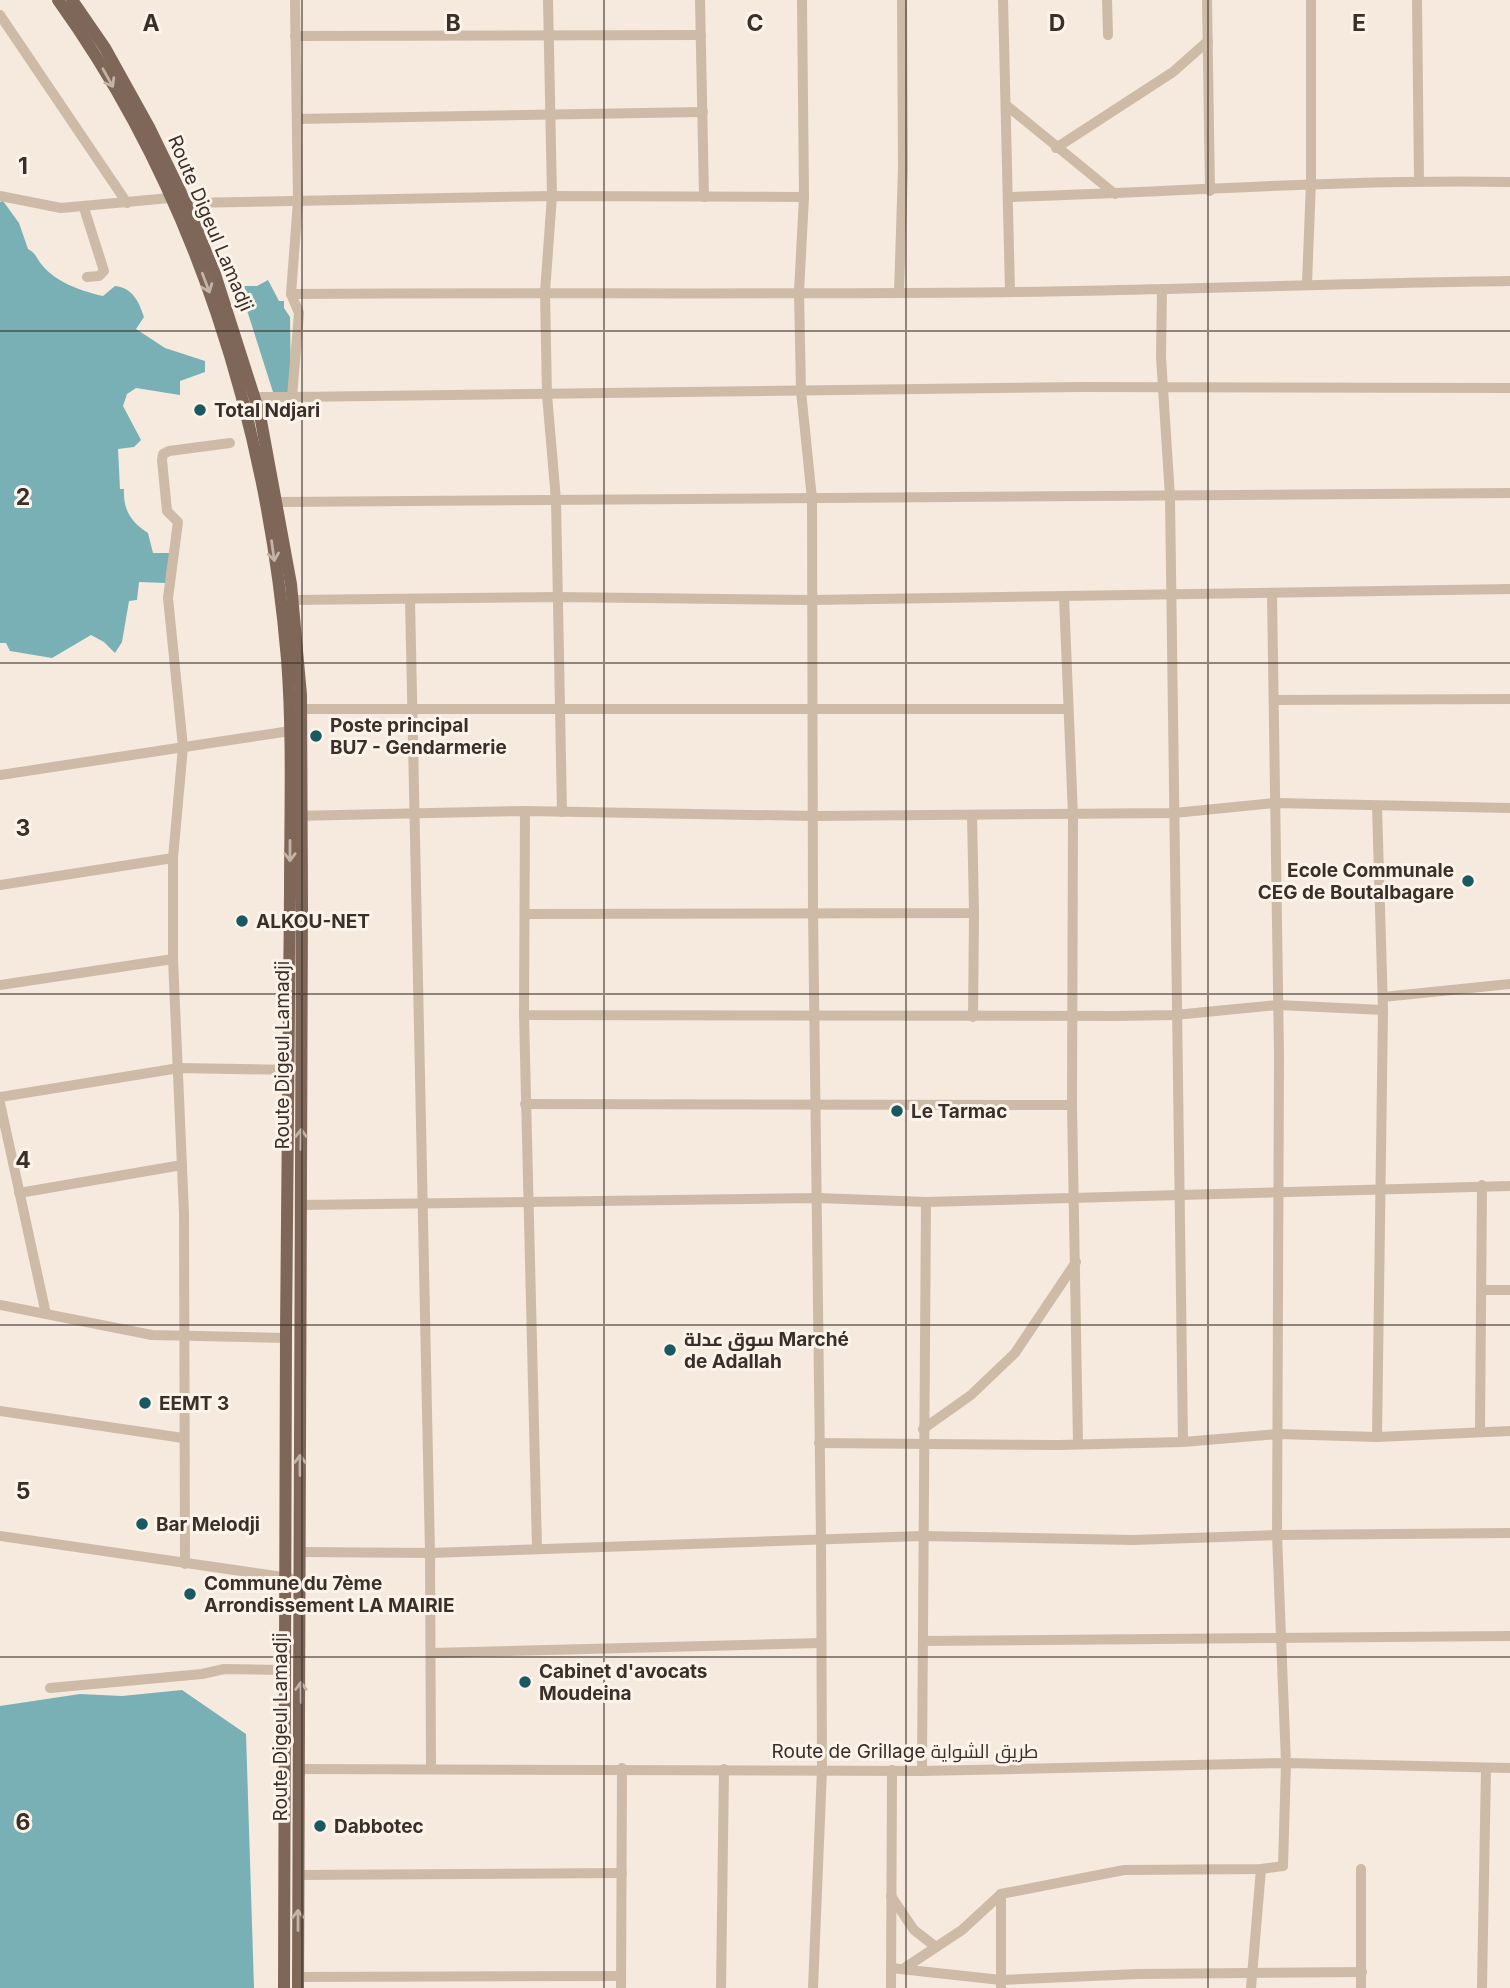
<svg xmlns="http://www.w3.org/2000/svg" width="1510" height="1988" font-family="Inter,Cairo,sans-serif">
  <rect width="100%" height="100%" fill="#f5eadd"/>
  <!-- water -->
  <g fill="#79b0b5">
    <path d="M3 201 19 223 28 249C37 254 36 258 42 265 55 282 84 292 103 296L115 286C133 288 139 302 144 317L136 329 165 348 205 361V372L180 381V395L136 388 127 394 123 406 141 440 134 447 118 449 120 489H124C123 510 131 522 148 533L153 553H169L171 560 167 568 166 583 139 582 137 600 129 601 122 642 115 653 104 642 91 635 52 658 10 651 6 643H0V202Z"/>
    <path d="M268 280 279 301H284V308L290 317 291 392H273L245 304 249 299 244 286H257Z"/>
    <path d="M182 1690 246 1734 254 1988H0V1706L80 1694 122 1696Z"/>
  </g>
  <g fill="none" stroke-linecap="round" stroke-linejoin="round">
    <!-- minor -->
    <g stroke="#cebba7" stroke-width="10">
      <path d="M548 0 552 196 545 292 547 395 556 500 562 812"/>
      <path d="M700 0 704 197"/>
      <path d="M802 0 804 197 799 292 801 391 812 499 813 913 821 1540 822 1770 813 1988"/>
      <path d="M1003 0 1010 292"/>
      <path d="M1107 0 1108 35"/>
      <path d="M1207 0 1210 191"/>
      <path d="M1417 0 1419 180"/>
      <path d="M0 15 127 203"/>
      <path d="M295 36 701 35"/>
      <path d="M1006 105 1115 194"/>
      <path d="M297 119 703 112"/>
      <path d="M1056 148 1173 72 1208 41"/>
      <path d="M0 196 61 208 170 198"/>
      <path d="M1008 197C1176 192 1342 179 1510 182"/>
      <path d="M186 203 552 196 804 197"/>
      <path d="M84 208 104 271 99 276 87 277"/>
      <path d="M1307 283 1311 182V0"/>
      <path d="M1162 290 1161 357 1170 497 1183 1442"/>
      <path d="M899 293 903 168 902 0"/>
      <path d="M291 294C532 292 773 295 1014 292 1179 290 1345 283 1510 281"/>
      <path d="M255 397H292L299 313 291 294 298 201 295 0"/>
      <path d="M292 397 1080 387 1510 388"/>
      <path d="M278 502 1510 493"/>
      <path d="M1064 597 1073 815 1072 1105 1078 1444"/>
      <path d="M410 599 430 1553 431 1769"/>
      <path d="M292 600 558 597 812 600 1510 589"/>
      <path d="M1275 700 1510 699"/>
      <path d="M301 709H1067"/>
      <path d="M0 775 290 731"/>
      <path d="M1377 806 1383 1010 1377 1437"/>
      <path d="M525 811 524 1015 1115 1016 1175 1015 1278 1005 1383 1010"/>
      <path d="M294 816 525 811 814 816 1174 813 1275 803 1510 808"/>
      <path d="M0 885 173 858"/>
      <path d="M525 914 974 913 972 815"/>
      <path d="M0 985 173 959"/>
      <path d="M1383 997 1510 984"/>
      <path d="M524 1015 537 1548"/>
      <path d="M973 1017 974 913"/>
      <path d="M0 1097 179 1068 291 1070"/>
      <path d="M0 1103 46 1314"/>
      <path d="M525 1104 1072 1105"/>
      <path d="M19 1193 182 1165"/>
      <path d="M300 1205 818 1198 926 1202 1510 1186"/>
      <path d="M1483 1290H1510"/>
      <path d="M0 1305 152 1335 286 1338"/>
      <path d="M0 1411 183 1438"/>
      <path d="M923 1429 971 1395 1015 1353 1076 1262"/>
      <path d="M1480 1431 1482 1185"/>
      <path d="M819 1443 1059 1445 1183 1442 1278 1434 1377 1437 1510 1431"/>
      <path d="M0 1536 290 1578"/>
      <path d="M299 1552 430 1553 922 1536 1133 1540 1277 1535 1510 1533"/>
      <path d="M185 1564 184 1213 173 959V858L183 747 168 598 178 522 167 511 162 460 163 454 169 451 230 443"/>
      <path d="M923 1641 1510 1636"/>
      <path d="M432 1653 821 1643"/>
      <path d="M50 1688 202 1674 224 1669 284 1670"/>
      <path d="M300 1769 922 1771 1286 1763 1510 1768"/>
      <path d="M922 1771 926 1202"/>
      <path d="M1361 1869V1988"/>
      <path d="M298 1875 622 1873"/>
      <path d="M891 1896 914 1930 936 1947"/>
      <path d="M891 1968 1001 1980 1138 1974 1362 1972"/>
      <path d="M903 1969 962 1930 1001 1894"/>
      <path d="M298 1977 621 1976"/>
      <path d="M621 1988 622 1768"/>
      <path d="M721 1988 724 1769"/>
      <path d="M891 1988 892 1770"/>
      <path d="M1001 1988V1894L1124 1870 1261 1869 1283 1866 1286 1763 1277 1535 1279 1055 1272 593"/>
      <path d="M1251 1988 1261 1869"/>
      <path d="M1482 1988 1486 1768"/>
    </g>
    <!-- major -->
    <g stroke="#7e6658" stroke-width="12">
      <path d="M58 0C196 192 267 425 287 659 293 737 290 816 290 894 290 1040 287 1187 286 1334 285 1552 285 1770 284 1988"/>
      <path d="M72 0 105 48 150 129 186 203 215 274 260 415 291 584 301 695 302 906 298 1988"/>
    </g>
  </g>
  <!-- one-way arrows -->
  <defs><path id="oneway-shaft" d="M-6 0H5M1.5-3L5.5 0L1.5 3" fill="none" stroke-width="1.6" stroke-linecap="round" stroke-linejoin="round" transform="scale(1.75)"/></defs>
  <g stroke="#c3b4a8">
    <use href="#oneway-shaft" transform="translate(108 78) rotate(61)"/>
    <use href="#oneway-shaft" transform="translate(206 283) rotate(69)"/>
    <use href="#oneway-shaft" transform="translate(273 551) rotate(82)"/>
    <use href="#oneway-shaft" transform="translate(290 851) rotate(90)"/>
    <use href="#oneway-shaft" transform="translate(301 1139) rotate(-89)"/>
    <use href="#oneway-shaft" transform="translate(300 1465) rotate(-90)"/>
    <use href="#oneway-shaft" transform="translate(301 1692) rotate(-91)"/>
    <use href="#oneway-shaft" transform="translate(298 1920) rotate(-90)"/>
  </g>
  <!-- grid -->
  <path fill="none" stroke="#3a2f29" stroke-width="2" stroke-opacity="0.55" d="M302 0V1988M604 0V1988M906 0V1988M1208 0V1988M0 331H1510M0 663H1510M0 994H1510M0 1325H1510M0 1657H1510"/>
  <!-- markers -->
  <g fill="#1a5960" stroke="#fcf4ea" stroke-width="2.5">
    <circle cx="200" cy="410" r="7"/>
    <circle cx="316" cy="736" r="7"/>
    <circle cx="1468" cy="881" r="7"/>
    <circle cx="242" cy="921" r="7"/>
    <circle cx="897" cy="1111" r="7"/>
    <circle cx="670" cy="1350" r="7"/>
    <circle cx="145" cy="1403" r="7"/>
    <circle cx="142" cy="1524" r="7"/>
    <circle cx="190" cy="1594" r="7"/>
    <circle cx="525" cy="1682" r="7"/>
    <circle cx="320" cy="1826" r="7"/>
  </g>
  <g text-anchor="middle" stroke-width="6" stroke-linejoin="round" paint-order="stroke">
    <!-- street labels -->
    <g font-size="19" fill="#3a2f29" stroke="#fcf4ea">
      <text transform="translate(211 223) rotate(67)" y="7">Route Digeul Lamadji</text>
      <text transform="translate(282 1055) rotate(-90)" y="7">Route Digeul Lamadji</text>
      <text transform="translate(280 1727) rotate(-90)" y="7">Route Digeul Lamadji</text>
      <text x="905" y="1758">Route de Grillage طريق الشواية</text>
    </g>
    <!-- poi labels -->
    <g font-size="19" font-weight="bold" fill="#3a2f29" stroke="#fcf4ea" text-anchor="start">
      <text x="214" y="417">Total Ndjari</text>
      <text x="330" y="732">Poste principal<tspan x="330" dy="22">BU7 - Gendarmerie</tspan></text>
      <text x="1454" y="877" text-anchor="end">Ecole Communale<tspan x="1454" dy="22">CEG de Boutalbagare</tspan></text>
      <text x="256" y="928">ALKOU-NET</text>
      <text x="911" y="1118">Le Tarmac</text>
      <text x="684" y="1346">سوق عدلة Marché<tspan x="684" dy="22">de Adallah</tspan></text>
      <text x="159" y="1410">EEMT 3</text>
      <text x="156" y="1531">Bar Melodji</text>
      <text x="204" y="1590">Commune du 7ème<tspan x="204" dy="22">Arrondissement LA MAIRIE</tspan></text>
      <text x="539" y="1678">Cabinet d'avocats<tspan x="539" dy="22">Moudeina</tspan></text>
      <text x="334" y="1833">Dabbotec</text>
    </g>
  </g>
  <g font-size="23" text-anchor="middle" font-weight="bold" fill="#3a2f29" stroke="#fcf4ea" stroke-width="6" stroke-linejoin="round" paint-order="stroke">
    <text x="151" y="31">A</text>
    <text x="453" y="31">B</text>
    <text x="755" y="31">C</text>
    <text x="1057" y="31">D</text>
    <text x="1359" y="31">E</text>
    <text x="23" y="174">1</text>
    <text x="23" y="505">2</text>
    <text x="23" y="836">3</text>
    <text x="23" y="1168">4</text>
    <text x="23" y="1499">5</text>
    <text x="23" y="1830">6</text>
  </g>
</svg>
